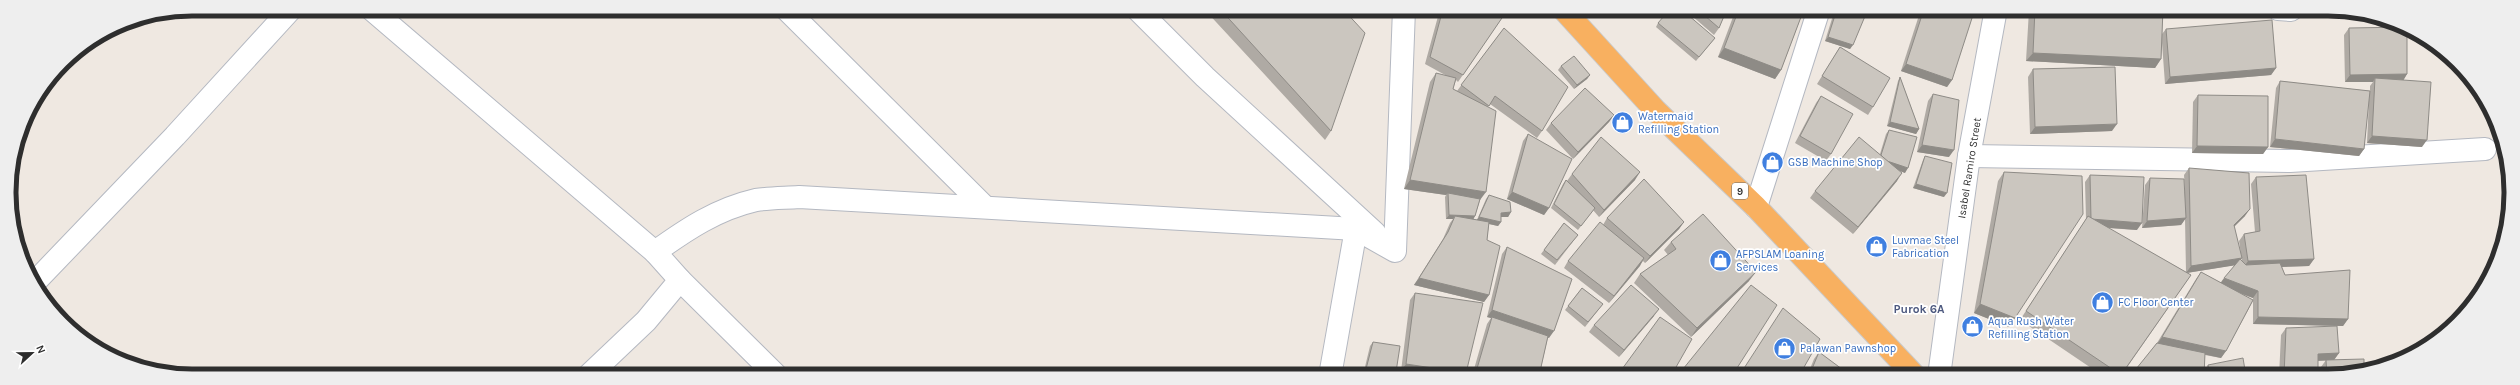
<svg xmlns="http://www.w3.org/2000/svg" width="2520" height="385" font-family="Karla,sans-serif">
  <rect width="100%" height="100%" fill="#efe8e1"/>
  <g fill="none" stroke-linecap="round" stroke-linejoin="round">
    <defs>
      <g id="minor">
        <path d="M371 9 655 252 680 280 646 321 588 376"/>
        <path d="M786 9 985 207"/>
        <path d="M1137 9 1205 77 1375 233"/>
        <path d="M2278 9 2291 10"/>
        <path d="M1969 156 2290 161 2485 149"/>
        <path d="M1756 207 1819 9"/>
        <path d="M655 252C687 229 717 209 756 200 770 198 785 198 799 197L1356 229 1395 251 1404 9"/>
        <path d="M680 280 777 376"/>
        <path d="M36 281 175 136 291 9"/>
        <path d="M1330 376 1356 229"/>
      </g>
      <path id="tertiary" d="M1939 376 1969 156 1996 9"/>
      <path id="trunk" d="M1563 9 1656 111 1756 207 1915 376"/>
    </defs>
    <!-- minor casing -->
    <use href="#minor" stroke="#b4b8c1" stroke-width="24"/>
    <!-- tertiary casing -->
    <use href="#tertiary" stroke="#b4b8c1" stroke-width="24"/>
    <!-- trunk casing -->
    <use href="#trunk" stroke="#c9c9c9" stroke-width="24"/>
    <!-- minor -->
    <use href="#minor" stroke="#fff" stroke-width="22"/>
    <!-- tertiary -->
    <use href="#tertiary" stroke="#fff" stroke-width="22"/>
    <!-- trunk -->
    <use href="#trunk" stroke="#f8b060" stroke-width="22"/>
  </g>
  <!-- wall -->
  <g fill="#afaaa4" fill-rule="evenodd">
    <path d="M1204 9H1350L1346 12 1331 131 1325 140Z"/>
    <path d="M1440 9H1495L1504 15 1458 82 1456 80 1453 89 1457 91 1504 28 1542 131 1537 138 1490 104 1488 107 1480 200 1475 216 1473 219 1477 220 1486 199 1489 195 1511 212 1508 217H1501V222L1498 226 1489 224 1487 240 1489 295 1484 302 1414 285 1443 239 1450 223 1453 219H1446L1445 197 1446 195 1404 189 1430 82 1436 73 1447 76 1425 64Z"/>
    <path d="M1684 9H1727L1719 28 1714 35Z"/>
    <path d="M1736 9H1804L1781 70 1775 79 1718 57Z"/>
    <path d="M1835 9H1868L1850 49 1825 41Z"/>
    <path d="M1921 9H1957L1952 80 1947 87 1901 71Z"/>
    <path d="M2030 9H2163L2162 34 2166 29 2276 68 2271 75 2165 84 2162 43 2161 59 2155 68 2026 61 2029 10Z"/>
    <path d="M1658 23 1715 38 1696 61 1656 27Z"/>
    <path d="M2349 28 2407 74 2403 80 2422 147 2367 143 2369 100 2364 149 2359 156 2270 147 2276 88 2280 81 2370 91V86L2373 82H2345L2344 35Z"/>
    <path d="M1840 47 1873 107 1868 115 1817 84Z"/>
    <path d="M1561 66 1590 75 1587 79 1574 89 1558 70Z"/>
    <path d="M2033 69 2112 131 2030 134 2028 77Z"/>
    <path d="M1900 77 1919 129 1916 134 1887 126 1898 81Z"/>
    <path d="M1933 94 1949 157 1917 152 1928 101Z"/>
    <path d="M2198 95 2268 147 2263 154 2192 153 2193 102Z"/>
    <path d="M1821 96 1831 154 1826 161 1795 143 1816 103Z"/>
    <path d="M1614 115 1609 122 1573 159 1546 130 1551 123Z"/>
    <path d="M1889 130 1905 173 1898 170 1897 181 1853 234 1810 198 1815 191 1880 154 1886 134Z"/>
    <path d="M1528 134 1549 208 1544 215 1507 199 1523 141Z"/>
    <path d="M1925 156 1944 197 1913 188 1923 160Z"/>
    <path d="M2189 168 2245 216 2234 226 2242 258 2240 259 2242 261 2239 241 2244 234 2255 232 2251 184 2256 177 2314 259 2309 266 2282 267 2285 275 2348 319 2343 326 2253 324V301L2226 351 2221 358 2205 355 2204 371 2208 365 2246 376H2131L2157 343 2196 279 2201 272 2221 283 2235 265 2187 273 2191 275 2121 376H2103L2020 320 2086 219 2085 182 2090 175 2137 230 2107 228 2186 272 2185 219 2181 225 2142 228 2145 185 2150 178 2185 192 2184 175ZM2241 294 2253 298V300Z"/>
    <path d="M2004 172 2015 318 2009 327 1974 313 1998 181Z"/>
    <path d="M1572 174 1635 180 1599 217 1593 210 1578 230 1551 208 1563 184 1566 180 1571 185 1567 181Z"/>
    <path d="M1607 218 1684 222 1679 229 1645 263 1643 261 1609 303 1564 268 1568 261 1603 225Z"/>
    <path d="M1564 223 1578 235 1555 265 1541 254Z"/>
    <path d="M1671 242 1749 281 1691 337 1634 283 1640 274 1668 255 1664 250Z"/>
    <path d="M1507 247 1549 338 1548 337 1539 376H1472L1487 324 1491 318 1487 317 1502 254Z"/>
    <path d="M1582 288 1603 304 1585 327 1565 310Z"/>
    <path d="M1415 293 1466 373 1464 376H1410L1412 372 1401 371 1410 300Z"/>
    <path d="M1654 316 1619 357 1589 332 1594 325Z"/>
    <path d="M2286 328 2339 353 2334 360 2318 361V376H2279L2281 335Z"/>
    <path d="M1373 342 1395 373 1360 376 1364 371 1370 346Z"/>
    <path d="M1819 352 1850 376H1807L1814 359Z"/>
    <path d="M2326 360 2340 376H2321V367Z"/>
  </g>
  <!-- shaded-wall -->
  <g fill="#8e8b86">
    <path d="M1347 9H1350L1342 17Z"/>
    <path d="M1828 37 1853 45 1850 49 1825 41Z"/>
    <path d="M1724 48 1781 70 1775 79 1718 57Z"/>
    <path d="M2033 53 2161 59 2155 68 2026 61Z"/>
    <path d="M1906 64 1952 80 1947 87 1901 71Z"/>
    <path d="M2276 68 2271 75 2165 84 2170 77Z"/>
    <path d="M2407 74 2403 81 2375 78 2373 82H2345L2350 75Z"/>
    <path d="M1590 75 1587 79 1574 89 1577 85Z"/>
    <path d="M1614 115 1609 122 1573 159 1578 152Z"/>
    <path d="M1890 122 1919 129 1916 134 1887 126Z"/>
    <path d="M2117 124 2112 131 2030 134 2035 127Z"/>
    <path d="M2372 136 2427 140 2422 147 2367 143Z"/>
    <path d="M2275 139 2364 149 2359 156 2270 147Z"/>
    <path d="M1922 145 1954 150 1949 157 1917 152Z"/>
    <path d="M2197 146 2268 147 2263 154 2192 153Z"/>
    <path d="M1880 158 1908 168 1905 173 1877 162Z"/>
    <path d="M1640 172 1635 180 1599 217 1604 210Z"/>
    <path d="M1902 173 1897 181 1853 234 1858 227Z"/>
    <path d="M1410 180 1486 192 1480 200 1448 195V193L1446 195 1404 189Z"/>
    <path d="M1916 184 1947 193 1944 197 1913 188Z"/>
    <path d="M1512 192 1549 208 1544 215 1507 199Z"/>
    <path d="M2250 209 2245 216 2229 232 2234 225Z"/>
    <path d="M1511 212 1508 217H1498L1501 213Z"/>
    <path d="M1449 215 1475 216 1473 220 1455 216 1453 219H1446Z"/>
    <path d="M1479 217 1501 222 1498 226 1476 221Z"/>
    <path d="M2186 218 2181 225 2142 228 2147 221Z"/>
    <path d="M2091 219 2142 223 2137 230 2086 226Z"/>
    <path d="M1684 222 1679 229 1645 263 1650 256Z"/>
    <path d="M1644 258 1640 266 1609 303 1614 296Z"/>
    <path d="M2242 258 2237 265 2186 273 2191 266Z"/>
    <path d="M2314 259 2309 266 2243 268 2248 261Z"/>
    <path d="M1756 272 1749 281 1691 337 1697 328Z"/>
    <path d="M1419 278 1489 295 1484 302 1414 285Z"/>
    <path d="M2224 278 2258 291 2253 298 2219 285Z"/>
    <path d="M1980 304 2015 318 2009 327 1974 313Z"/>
    <path d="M1659 309 1654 316 1619 357 1624 350Z"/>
    <path d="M1492 310 1554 331 1549 338 1492 318V317L1491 318 1487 317Z"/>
    <path d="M2258 317 2348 319 2343 326 2253 324Z"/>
    <path d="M2162 337 2226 351 2221 358 2157 344Z"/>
    <path d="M2339 353 2334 360 2313 361 2318 354Z"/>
    <path d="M1406 364 1466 373 1464 376H1431L1401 371Z"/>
    <path d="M1476 372 1493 376H1474Z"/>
  </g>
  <!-- building -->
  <g fill="#cbc6bf" stroke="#8e8b86">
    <path d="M1220 9H1343L1365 33 1331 131Z"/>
    <path d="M1443 9H1495L1504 15 1463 75 1430 57Z"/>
    <path d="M1670 9H1681L1715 38 1699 57 1658 23Z"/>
    <path d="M1697 9H1727L1719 28Z"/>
    <path d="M1739 9H1804L1781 70 1724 48Z"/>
    <path d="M1837 9H1868L1853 45 1828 37Z"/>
    <path d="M1924 9H1957L1973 15 1952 80 1906 64Z"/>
    <path d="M2035 9H2163L2161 59 2033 53Z"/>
    <path d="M2272 20 2276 68 2170 77 2166 29Z"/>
    <path d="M2407 27V74L2350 75 2349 28Z"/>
    <path d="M1504 28 1568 87 1542 131 1495 96 1489 106 1461 85Z"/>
    <path d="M1840 47 1890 78 1873 107 1822 76Z"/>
    <path d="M1574 56 1590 75 1577 85 1561 66Z"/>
    <path d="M2115 67 2117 124 2035 127 2033 69Z"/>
    <path d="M1436 73 1456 78 1453 89 1496 111 1486 192 1410 180Z"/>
    <path d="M1900 77 1919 129 1890 122Z"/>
    <path d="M2375 78 2431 82 2427 140 2372 136Z"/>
    <path d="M2280 81 2370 91 2364 149 2275 139Z"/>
    <path d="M1585 88 1614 115 1578 152 1551 123Z"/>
    <path d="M1933 94 1959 100 1954 150 1922 145Z"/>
    <path d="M2198 95 2268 96V147L2197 146Z"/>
    <path d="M1821 96 1853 114 1831 154 1800 136Z"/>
    <path d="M1889 130 1917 137 1908 168 1887 161 1881 155Z"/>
    <path d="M1528 134 1572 159 1549 208 1512 192Z"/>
    <path d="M1601 137 1640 172 1604 210 1572 174Z"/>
    <path d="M1859 137 1902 173 1858 227 1815 191Z"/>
    <path d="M1925 156 1952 163 1947 193 1916 184Z"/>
    <path d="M2189 168 2249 173 2250 209 2234 225 2242 258 2191 266Z"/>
    <path d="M2004 172 2082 176 2083 214 2015 318 1980 304Z"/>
    <path d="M2090 175 2144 177 2142 223 2091 219Z"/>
    <path d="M2306 175 2314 259 2248 261 2244 234 2260 231 2256 177Z"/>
    <path d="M2150 178 2184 179 2186 218 2147 221Z"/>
    <path d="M1644 179 1684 222 1650 256 1607 218Z"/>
    <path d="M1566 180 1595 208 1581 226 1554 204Z"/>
    <path d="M1448 193 1480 199 1475 216 1449 215Z"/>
    <path d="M1489 195 1510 202 1511 212 1501 213V222L1479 217Z"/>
    <path d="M1703 214 1756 272 1697 328 1640 274 1676 249 1671 242Z"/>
    <path d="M1455 216 1489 222 1487 240 1500 246 1489 295 1419 278 1448 232Z"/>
    <path d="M2088 216 2191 275 2121 375 2026 311Z"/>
    <path d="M1600 222 1644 258 1614 296 1568 261Z"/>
    <path d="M1564 223 1578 235 1557 260 1544 250Z"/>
    <path d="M1507 247 1572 279 1554 331 1492 310Z"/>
    <path d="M2240 259 2246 265 2280 263 2285 275 2350 270 2348 319 2258 317V291L2224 278Z"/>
    <path d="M2201 272 2253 300 2226 351 2162 337Z"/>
    <path d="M1631 285 1659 309 1624 350 1594 325Z"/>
    <path d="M1751 285 1777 305 1732 376H1683L1679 374Z"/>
    <path d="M1582 288 1603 304 1588 322 1568 306Z"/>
    <path d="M1415 293 1483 303 1466 373 1406 364Z"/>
    <path d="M1783 308 1820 339 1799 376H1739Z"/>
    <path d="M1492 317 1548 336 1539 376H1493L1476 372Z"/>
    <path d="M1660 317 1692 339 1671 376H1617Z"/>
    <path d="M2337 326 2339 353 2318 354V376H2284L2286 328Z"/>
    <path d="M1373 342 1400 346 1396 372 1366 369Z"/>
    <path d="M2157 343 2205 353 2204 376H2135L2132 374Z"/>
    <path d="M1819 352 1850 375V376H1809Z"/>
    <path d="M2243 358 2246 376H2210L2208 365Z"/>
    <path d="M2364 359V369L2340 376H2327L2326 360Z"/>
    <path d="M1365 369 1409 375V376H1363Z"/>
    <path d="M1413 372 1437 376H1412Z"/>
  </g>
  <!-- icons -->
  <defs>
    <symbol id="shop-disc" viewBox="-11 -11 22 22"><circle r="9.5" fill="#3f7fe0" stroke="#fff"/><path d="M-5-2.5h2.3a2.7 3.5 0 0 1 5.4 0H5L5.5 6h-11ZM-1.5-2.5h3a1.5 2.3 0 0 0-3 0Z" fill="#fff"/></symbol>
  </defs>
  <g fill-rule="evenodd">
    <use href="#shop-disc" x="1610" y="110" width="25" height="25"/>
    <use href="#shop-disc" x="1760" y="150" width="25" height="25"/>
    <use href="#shop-disc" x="1864" y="234" width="25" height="25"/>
    <use href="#shop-disc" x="1708" y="248" width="25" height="25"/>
    <use href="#shop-disc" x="2090" y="290" width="25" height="25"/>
    <use href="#shop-disc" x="1960" y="314" width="25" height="25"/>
    <use href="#shop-disc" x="1772" y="336" width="25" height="25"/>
  </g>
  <g text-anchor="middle" stroke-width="3.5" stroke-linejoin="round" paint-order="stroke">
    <!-- shield labels -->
    <rect fill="#fff" stroke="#6d6d6d" stroke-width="1" x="1732" y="183" width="16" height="16" rx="3"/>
    <g font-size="10" font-weight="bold" fill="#2e2e2e">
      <text x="1740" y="195">9</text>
    </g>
    <!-- shop labels -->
    <g font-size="11" fill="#366cbe" stroke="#fff" text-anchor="start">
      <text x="1638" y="120">Watermaid<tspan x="1638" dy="13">Refilling Station</tspan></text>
      <text x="1788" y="166">GSB Machine Shop</text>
      <text x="1892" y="244">Luvmae Steel<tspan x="1892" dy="13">Fabrication</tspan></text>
      <text x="1736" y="258">AFPSLAM Loaning<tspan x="1736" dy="13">Services</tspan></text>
      <text x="2118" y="306">FC Floor Center</text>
      <text x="1988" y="325">Aqua Rush Water<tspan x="1988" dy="13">Refilling Station</tspan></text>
      <text x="1800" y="352">Palawan Pawnshop</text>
    </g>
    <!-- street labels -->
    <g font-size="11" fill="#2e2e2e" stroke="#fff">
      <text transform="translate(1969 168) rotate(-81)" y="4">Isabel Ramiro Street</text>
    </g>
    <!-- neighbourhood labels -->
    <g font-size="12" font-weight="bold" fill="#4d597f" stroke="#fff">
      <text x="1919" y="313">Purok 6A</text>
    </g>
  </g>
  <!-- crop -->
  <path d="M0 0H2520V385H0ZM192 16H2328A176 176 0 0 1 2504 192V193A176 176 0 0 1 2328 369H192A176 176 0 0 1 16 193V192A176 176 0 0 1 192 16Z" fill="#eee" fill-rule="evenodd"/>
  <path fill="none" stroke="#2e2e2e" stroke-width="5" d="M192 16H2328A176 176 0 0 1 2504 192V193A176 176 0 0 1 2328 369H192A176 176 0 0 1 16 193V192A176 176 0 0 1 192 16Z"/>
  <!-- north arrow -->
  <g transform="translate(32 353) rotate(68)" stroke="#ffffff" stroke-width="3" paint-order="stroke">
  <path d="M0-3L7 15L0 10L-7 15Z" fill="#2e2e2e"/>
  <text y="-6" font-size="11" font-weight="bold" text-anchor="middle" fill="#2e2e2e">N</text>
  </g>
</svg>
